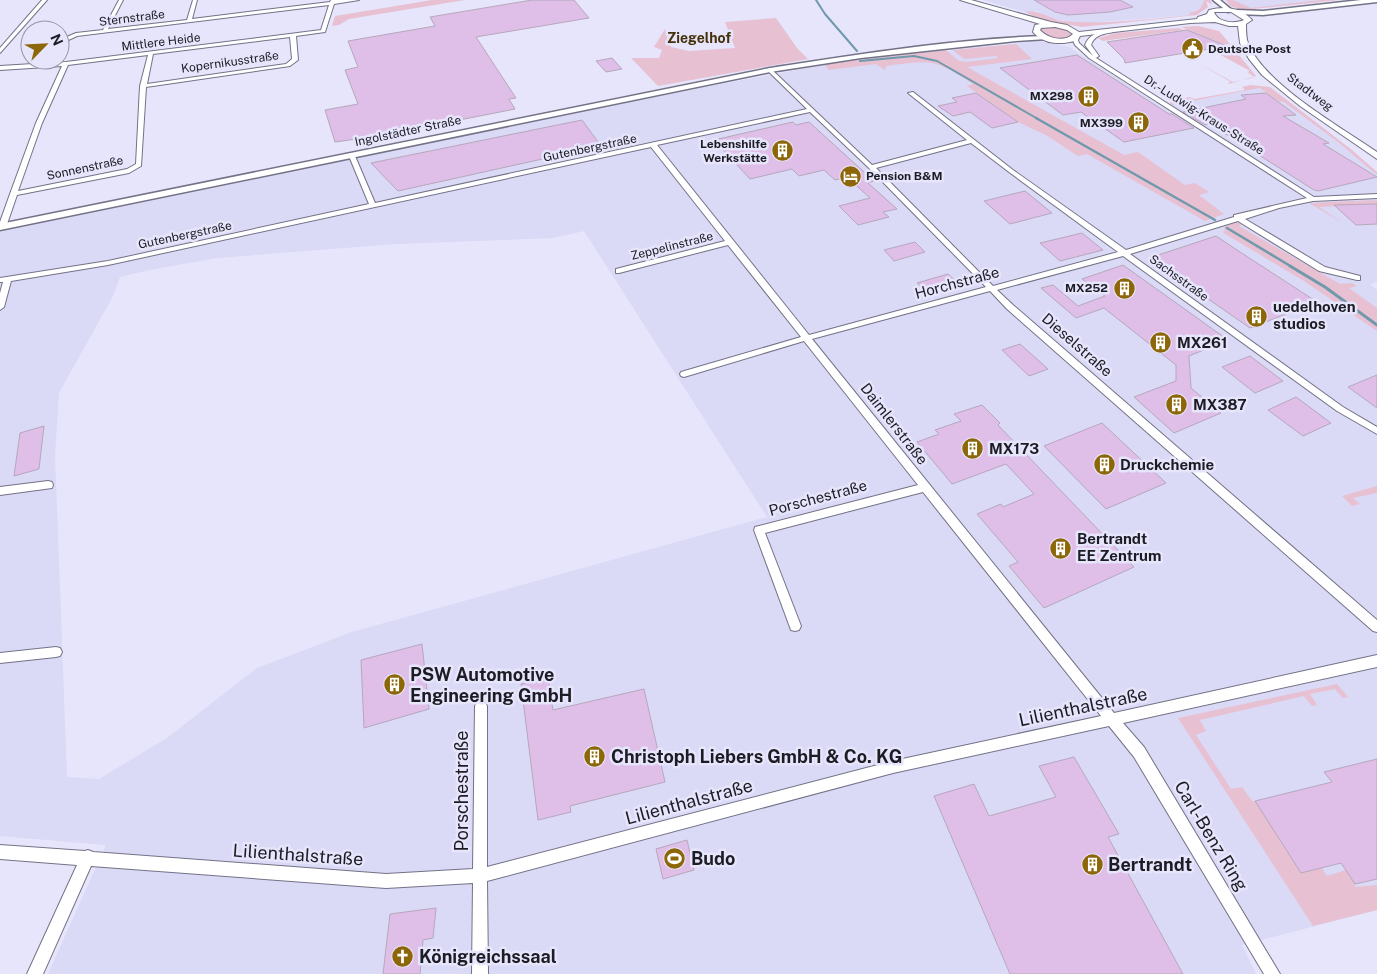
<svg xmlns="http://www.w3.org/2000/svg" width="1377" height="974" font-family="'Public Sans',sans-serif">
  <rect width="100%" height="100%" fill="#e6e5fc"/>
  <!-- built -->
  <g fill="#dad9f6" fill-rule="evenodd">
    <path d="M983 0H1204L1203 5 1192 15 1089 23 1052 19 1037 11 1025 12Z"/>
    <path d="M1230 0H1331L1245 9Z"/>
    <path d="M1039 41 1069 47 1163 107 1260 88 1272 92 1349 148 1377 172V282L1370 284 1377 290V910L1242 945 1256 974H48L106 845 0 836V232L658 96 823 65ZM584 231 767 517 352 632 257 668 167 738 99 779 67 777 55 456 59 393 113 296 120 277 149 270 217 258 396 244 553 238Z"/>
  </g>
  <!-- green -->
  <g fill="#e7c0d2">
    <path d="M432 0H465L349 19 339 25 332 26 335 16Z"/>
    <path d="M1204 0H1210L1212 5 1206 1 1208 7 1197 15 1082 27 1041 20 1025 12C1038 8 1051 20 1064 21 1107 25 1148 19 1191 15L1189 13C1198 11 1202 9 1204 0Z"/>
    <path d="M1226 0H1233L1251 8 1322 0H1339L1243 10 1230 6Z"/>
    <path d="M776 18 797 48 808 59 658 86 631 58H659L662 50 654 47 665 29 671 47 689 51 735 48 725 22Z"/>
    <path d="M1049 26 1064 28 1074 34 1073 36C1060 40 1052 39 1040 32L1042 28Z"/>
    <path d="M1198 26 1219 31 1230 44 1226 45 1181 27Z"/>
    <path d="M1179 28 1183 30 1103 41 1098 38 1116 33Z"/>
    <path d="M1016 44 1032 59 967 67 1124 155 1138 152 1185 185 1195 183 1209 192 1199 195 1224 214 1205 221 1087 154 1078 156 1046 135 1020 123 967 86 973 84C934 58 931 60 886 66L885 70 876 64 829 70 824 64 946 50 959 61 966 62 998 58 996 56 964 59 953 50Z"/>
    <path d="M1234 49 1256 76 1229 84 1228 83 1231 82 1198 63 1233 82 1252 78 1253 76 1247 72 1250 71 1217 53Z"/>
    <path d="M1250 85 1270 87 1352 150 1377 172V175L1338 142 1284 102 1278 101 1260 88 1172 105 1170 103 1172 100 1190 97 1194 99 1245 90 1242 87Z"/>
    <path d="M1377 200V204L1319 207 1343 223 1309 203Z"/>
    <path d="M1237 222 1244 224 1239 226 1340 284 1352 283 1357 286 1349 288 1377 308V331L1304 281 1222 232 1225 231 1224 227Z"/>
    <path d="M1377 486V493L1353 498 1360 504 1352 506 1342 496Z"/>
    <path d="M1337 684 1348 697 1343 698 1335 689 1310 694 1317 705 1312 706 1304 696 1200 720 1206 731 1196 735 1231 789 1242 787 1252 801H1255L1301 873 1322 868 1327 876 1346 870 1355 884V887L1377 885V910L1313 926 1178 718Z"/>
  </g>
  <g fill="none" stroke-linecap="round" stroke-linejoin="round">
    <!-- stream-far2 -->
    <g stroke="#7099ac" stroke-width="2">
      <path d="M816 0 825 14 857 51"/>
      <path d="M860 61 914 56 937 61 1038 119"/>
    </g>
    <!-- stream-far1 -->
    <g stroke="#7099ac" stroke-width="2.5">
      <path d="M1036 118 1215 220"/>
      <path d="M1227 228 1292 267"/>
    </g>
    <!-- stream -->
    <path stroke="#7099ac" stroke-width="3" d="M1290 266 1325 287 1377 325"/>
  </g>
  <!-- building -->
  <g fill="#dfbee8" stroke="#b6a8bb">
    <path d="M532 0H574L589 18 476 37 516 98 509 99 515 109 379 136 335 142 325 110 358 104 345 70 358 67 348 41 435 26 430 17Z"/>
    <path d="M1034 0H1120L1133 7 1110 12 1068 15 1055 12Z"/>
    <path d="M1187 30 1227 46 1125 63 1124 59 1107 42Z"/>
    <path d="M1077 55 1169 114H1172L1194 128 1124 142 1081 112 1063 115 1000 68Z"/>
    <path d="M612 58 622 69 606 72 596 61Z"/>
    <path d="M976 93 1018 122 992 128 970 112 953 116 938 106 957 102 952 98Z"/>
    <path d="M1266 93 1296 115 1283 116 1329 143 1323 144 1377 177 1318 191 1314 190 1210 124 1205 125 1183 112 1246 99 1241 95Z"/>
    <path d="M582 120 601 146 398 191 371 163Z"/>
    <path d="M793 122 796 125 809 122 874 181 868 183 897 209 883 212 889 217 858 225 839 206 870 198 847 177 835 180 824 170 799 176 792 169 750 179 714 140Z"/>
    <path d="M1025 191 1052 213 1010 224 984 201Z"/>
    <path d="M1377 204V224L1356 225 1334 205Z"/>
    <path d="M1082 233 1103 250 1060 261 1040 243Z"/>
    <path d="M1216 236 1237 250 1317 302 1250 328 1149 258Z"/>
    <path d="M915 242 925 252 894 261 884 250Z"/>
    <path d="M1123 265 1228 340 1189 356 1191 388 1221 413 1174 433 1134 397 1176 381V365L1104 308 1076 318 1041 288 1053 285 1078 306 1105 296 1082 279Z"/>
    <path d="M948 274 961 286 929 295 917 283Z"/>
    <path d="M1020 344 1048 369 1029 376 1002 350Z"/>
    <path d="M1250 356 1283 381 1255 393 1222 367Z"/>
    <path d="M1377 375V408L1348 387Z"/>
    <path d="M1296 397 1331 423 1303 436 1268 410Z"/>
    <path d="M982 405 1000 423 998 425 1134 567 1044 608 1009 566 1018 562 977 514 1001 504 1003 507 1034 494 1006 464 952 484 917 442 939 434 935 430 961 421 954 414Z"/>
    <path d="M1102 423 1166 483 1106 509 1044 446Z"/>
    <path d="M44 426 39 469 14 476 20 433Z"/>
    <path d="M422 644 429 709 364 728 361 660Z"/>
    <path d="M548 677 553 710 644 689 665 782 570 806 571 812 538 820 521 684Z"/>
    <path d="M1074 757 1119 834 1108 837 1183 974H1010L934 796 974 784 989 816 1056 797 1039 766Z"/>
    <path d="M1377 759V879L1355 884 1341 863 1301 873 1255 801 1332 782 1324 772Z"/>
    <path d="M687 840 694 870 663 879 656 849Z"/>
    <path d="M436 908 433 938 423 940 420 974H383L390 914Z"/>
  </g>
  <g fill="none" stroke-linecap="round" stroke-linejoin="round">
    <defs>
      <g id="minor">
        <path d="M42 0H47L0 53V48Z"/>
        <path d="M119 0H123L108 29 187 20 193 0H197L192 19 330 2 331 0H359L334 4 325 32 296 36 298 60 290 66 146 87 141 166 129 173 17 195 6 227 0 229V222L10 194 36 123 62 66 0 70V66L66 62 321 30 329 5 77 36 60 44V40L76 33 103 30ZM290 37 292 59 286 64 147 84 153 54ZM148 55 140 86 136 164 127 169 18 191 42 123 68 65Z"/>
        <path d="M1111 29 1113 30V32C1104 34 1094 35 1091 45L1099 56 1096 58 1314 197 1377 194V198L1313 201 1279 208 1245 219 1325 267 1360 276V280H1357L1319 271 1238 221 1130 254 1343 407 1377 427V434L1337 411 1123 256 997 290 1013 305 1377 620V632L1373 631 1007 309 990 291 812 339 1114 713 1377 655V667L1123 723 1144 747 1280 974H1264L1134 757 1109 726 893 773 487 881 488 974H472L473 883 386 888 91 866 43 974H27L77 865 0 859V845L85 851 88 850 93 852 386 874 473 869 475 706 477 702 481 700 485 702 487 706V867L893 761 1101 716 923 492 765 533 801 626 799 630 795 631 791 630 754 530 755 527 918 485 804 341 684 377 681 376 680 374 681 372 801 337 728 245 619 273H616V269L725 241 651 147 108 265 11 281 4 307 0 310V293L3 282H0V278L108 261 369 204 349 156 352 154 355 156 375 203 807 109 768 71V69L770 68 872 165 967 140 908 93 913 92 1013 170 1126 250 1234 217V215L1307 198 1089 58 1075 45 1072 38 1077 37 1079 43 1093 56 1085 45C1090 33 1100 32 1111 29ZM810 112 869 168 986 287 809 335 657 145ZM971 143 1009 172 1118 252 993 286 876 168Z"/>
        <path d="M48 481 52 482 53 485 52 488 0 495V487Z"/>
        <path d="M56 647 60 648 62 652 60 656 56 657 0 663V653Z"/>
      </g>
      <g id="tertiary">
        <path d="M1213 0H1220L1233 11 1228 12Z"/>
        <path d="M1361 0H1377V2L1263 15 1237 14 1234 12 1237 10 1263 11Z"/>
        <path d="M1045 36 1047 37V39L1016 41 861 58 770 72 0 230V224L770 68C861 54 953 39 1045 36Z"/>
      </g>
      <path id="secondary" d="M960 0H971L1051 22 1067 25 1079 32 1197 19 1198 17 1207 14 1209 10C1224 6 1241 7 1252 20L1246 24C1246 31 1246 38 1248 43 1264 84 1341 127 1377 152V159L1300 106 1262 75 1249 59 1240 43 1238 26H1229L1215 22 1190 23 1080 36 1078 40C1062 45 1044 45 1033 32L1035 25 1040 24ZM1214 12H1231L1244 20C1235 24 1218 23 1214 12ZM1055 27 1067 30 1073 34C1064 43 1047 38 1040 30L1041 28Z"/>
    </defs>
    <!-- minor casing -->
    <use href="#minor" stroke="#737286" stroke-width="2"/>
    <!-- tertiary casing -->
    <use href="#tertiary" stroke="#737286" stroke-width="3"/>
    <!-- secondary casing -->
    <use href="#secondary" stroke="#737286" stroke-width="2"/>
    <!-- minor -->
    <use href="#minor" fill="#fff" fill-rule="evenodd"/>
    <!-- tertiary -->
    <use href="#tertiary" fill="#fff" fill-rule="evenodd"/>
    <!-- secondary -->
    <use href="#secondary" fill="#fff" fill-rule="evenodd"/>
  </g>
  <!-- icons -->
  <defs>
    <symbol id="civic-disc" viewBox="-11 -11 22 22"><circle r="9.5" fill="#8d6608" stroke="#e6e5fc"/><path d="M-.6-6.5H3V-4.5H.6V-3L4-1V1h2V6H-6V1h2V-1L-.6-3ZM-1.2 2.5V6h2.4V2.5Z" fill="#fff"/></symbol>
    <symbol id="building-disc" viewBox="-11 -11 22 22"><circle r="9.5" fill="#8d6608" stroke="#e6e5fc"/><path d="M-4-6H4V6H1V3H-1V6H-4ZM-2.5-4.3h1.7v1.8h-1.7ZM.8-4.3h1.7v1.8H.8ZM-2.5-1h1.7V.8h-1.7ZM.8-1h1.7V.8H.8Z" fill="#fff"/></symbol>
    <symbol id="hotel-disc" viewBox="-11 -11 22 22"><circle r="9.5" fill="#8d6608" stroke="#e6e5fc"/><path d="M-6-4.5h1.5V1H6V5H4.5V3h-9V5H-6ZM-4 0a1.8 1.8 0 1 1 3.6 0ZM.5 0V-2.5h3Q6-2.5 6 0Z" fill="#fff"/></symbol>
    <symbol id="stadium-disc" viewBox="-11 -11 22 22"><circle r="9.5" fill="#8d6608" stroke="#e6e5fc"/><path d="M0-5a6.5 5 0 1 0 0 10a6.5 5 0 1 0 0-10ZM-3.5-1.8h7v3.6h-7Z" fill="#fff"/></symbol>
    <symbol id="church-disc" viewBox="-11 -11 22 22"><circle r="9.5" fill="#8d6608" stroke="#e6e5fc"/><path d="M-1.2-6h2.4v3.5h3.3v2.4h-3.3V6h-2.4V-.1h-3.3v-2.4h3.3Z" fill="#fff"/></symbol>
  </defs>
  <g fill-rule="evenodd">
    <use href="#civic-disc" x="1180" y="36" width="25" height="25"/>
    <use href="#building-disc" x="1076" y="84" width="25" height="25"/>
    <use href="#building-disc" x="1126" y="110" width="25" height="25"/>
    <use href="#building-disc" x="770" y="138" width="25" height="25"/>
    <use href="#hotel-disc" x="838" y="164" width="25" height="25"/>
    <use href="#building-disc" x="1112" y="276" width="25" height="25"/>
    <use href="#building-disc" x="1244" y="304" width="25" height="25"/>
    <use href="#building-disc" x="1148" y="330" width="25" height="25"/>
    <use href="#building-disc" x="1164" y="392" width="25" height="25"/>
    <use href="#building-disc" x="960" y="436" width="25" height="25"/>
    <use href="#building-disc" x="1092" y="452" width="25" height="25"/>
    <use href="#building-disc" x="1048" y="536" width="25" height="25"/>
    <use href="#building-disc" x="382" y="672" width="25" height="25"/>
    <use href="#building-disc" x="582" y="744" width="25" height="25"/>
    <use href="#stadium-disc" x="662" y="846" width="25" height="25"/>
    <use href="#building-disc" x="1080" y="852" width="25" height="25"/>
    <use href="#church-disc" x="390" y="944" width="25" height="25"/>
  </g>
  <g text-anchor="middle" stroke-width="5" stroke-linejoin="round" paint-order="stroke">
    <!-- far-street labels -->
    <g font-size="12" fill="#1d1c24" stroke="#e6e5fc">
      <text transform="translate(132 18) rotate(-7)" y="4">Sternstraße</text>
      <text transform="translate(161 42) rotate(-7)" y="4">Mittlere Heide</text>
      <text transform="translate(230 62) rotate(-8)" y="4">Kopernikusstraße</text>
      <text transform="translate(1310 92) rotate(37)" y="4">Stadtweg</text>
      <text transform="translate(1204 115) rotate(32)" y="4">Dr.-Ludwig-Kraus-Straße</text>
      <text transform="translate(408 131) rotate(-12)" y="4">Ingolstädter Straße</text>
      <text transform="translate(590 148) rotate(-12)" y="4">Gutenbergstraße</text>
      <text transform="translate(85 168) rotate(-12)" y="4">Sonnenstraße</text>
      <text transform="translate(185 235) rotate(-12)" y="4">Gutenbergstraße</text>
      <text transform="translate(672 246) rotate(-14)" y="4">Zeppelinstraße</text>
      <text transform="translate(1179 278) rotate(36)" y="4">Sachsstraße</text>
    </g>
    <!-- far-poi labels -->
    <g font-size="12" font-weight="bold" fill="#1d1c24" stroke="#e6e5fc" text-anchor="end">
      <text x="1208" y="53" text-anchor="start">Deutsche Post</text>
      <text x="1073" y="100">MX298</text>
      <text x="1123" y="127">MX399</text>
      <text x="767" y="148">Lebenshilfe<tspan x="767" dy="14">Werkstätte</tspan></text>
      <text x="866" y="180" text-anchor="start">Pension B&amp;M</text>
      <text x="1108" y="292">MX252</text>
    </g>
    <!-- far-neighbourhood labels -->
    <g font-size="14" font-weight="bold" fill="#44310a" stroke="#e6e5fc">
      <text x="699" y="43">Ziegelhof</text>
    </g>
    <!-- street labels -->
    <g font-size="15" fill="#1d1c24" stroke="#e6e5fc">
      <text transform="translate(957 283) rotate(-15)" y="5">Horchstraße</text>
      <text transform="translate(1077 345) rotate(41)" y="5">Dieselstraße</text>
      <text transform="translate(894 424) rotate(52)" y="5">Daimlerstraße</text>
      <text transform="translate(818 498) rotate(-15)" y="5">Porschestraße</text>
    </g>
    <!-- poi labels -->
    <g font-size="15" font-weight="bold" fill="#1d1c24" stroke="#e6e5fc" text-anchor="start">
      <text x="1273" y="312">uedelhoven<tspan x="1273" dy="17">studios</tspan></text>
      <text x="1177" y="348">MX261</text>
      <text x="1193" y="410">MX387</text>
      <text x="989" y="454">MX173</text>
      <text x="1120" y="470">Druckchemie</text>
      <text x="1077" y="544">Bertrandt<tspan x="1077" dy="17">EE Zentrum</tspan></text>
    </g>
    <!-- near-poi labels -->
    <g font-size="18" font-weight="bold" fill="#1d1c24" stroke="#e6e5fc" text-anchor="start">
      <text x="410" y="681">PSW Automotive<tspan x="410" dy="21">Engineering GmbH</tspan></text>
      <text x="611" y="763">Christoph Liebers GmbH &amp; Co. KG</text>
      <text x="691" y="865">Budo</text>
      <text x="1108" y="871">Bertrandt</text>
      <text x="419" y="963">Königreichssaal</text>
    </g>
    <!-- near-street labels -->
    <g font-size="18" fill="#1d1c24" stroke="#e6e5fc">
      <text transform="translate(1083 707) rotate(-12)" y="6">Lilienthalstraße</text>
      <text transform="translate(462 791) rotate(-90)" y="6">Porschestraße</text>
      <text transform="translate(689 802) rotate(-15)" y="6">Lilienthalstraße</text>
      <text transform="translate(1211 836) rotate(59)" y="6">Carl-Benz Ring</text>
      <text transform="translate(298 855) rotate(4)" y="6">Lilienthalstraße</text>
    </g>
  </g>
  <!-- north arrow -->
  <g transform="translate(45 45) rotate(66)"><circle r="24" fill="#e6e5fc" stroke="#9695a6"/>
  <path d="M0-4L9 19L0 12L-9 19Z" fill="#8d6608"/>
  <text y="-8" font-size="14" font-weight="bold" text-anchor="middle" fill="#1d1c24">N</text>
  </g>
</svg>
